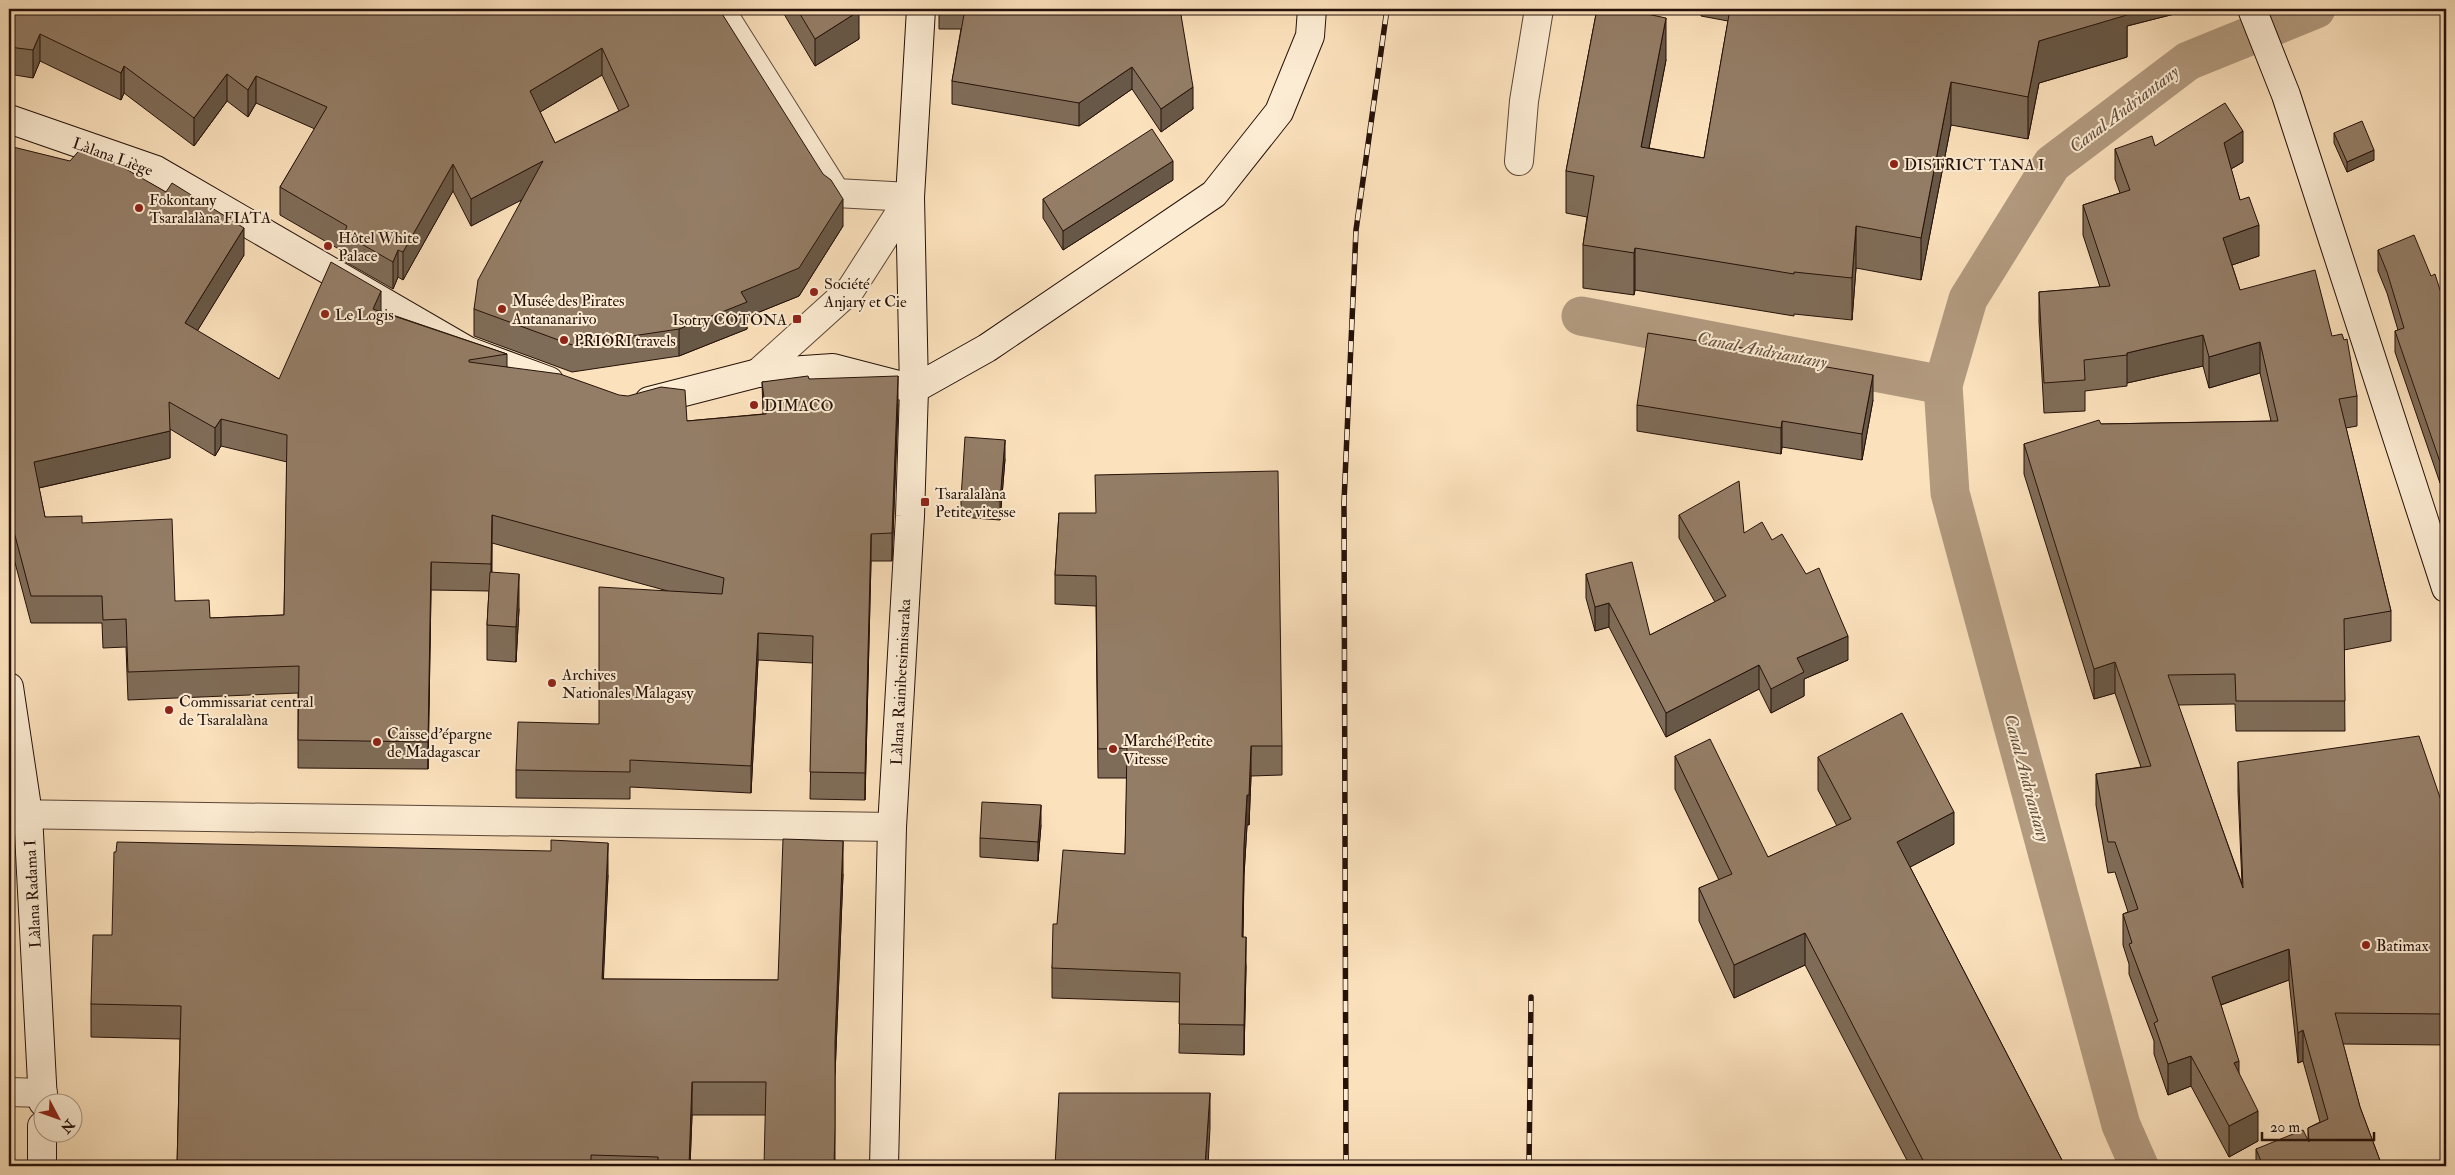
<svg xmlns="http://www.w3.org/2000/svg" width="2455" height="1175" font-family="'IM FELL Double Pica',serif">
  <rect width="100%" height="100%" fill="#fbe1bc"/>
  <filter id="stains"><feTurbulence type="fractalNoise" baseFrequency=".004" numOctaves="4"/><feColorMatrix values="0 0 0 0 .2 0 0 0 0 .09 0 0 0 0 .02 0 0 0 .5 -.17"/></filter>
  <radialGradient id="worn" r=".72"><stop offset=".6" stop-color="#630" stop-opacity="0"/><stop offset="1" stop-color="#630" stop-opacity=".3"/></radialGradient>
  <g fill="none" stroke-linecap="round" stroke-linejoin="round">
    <!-- canal -->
    <g stroke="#b29a7f" stroke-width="39">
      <path d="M1581 316 1943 385"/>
      <path d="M2139 1166 2121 1125 1950 493 1943 385 1968 299 2052 164 2188 61 2316 9"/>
    </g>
    <defs>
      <g id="street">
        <path d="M720 9 836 193 910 197 851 289 758 373"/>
        <path d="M1519 161 1524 101 1539 9"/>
        <path d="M9 814 892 827"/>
        <path d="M9 1092 43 1093"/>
      </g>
      <g id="secondary">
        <path d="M2252 9 2286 95 2446 588"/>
        <path d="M9 119 156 170 468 351 549 381"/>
        <path d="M649 401 758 373 833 368 914 389 987 348 1214 194 1279 112 1310 36 1312 9"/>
        <path d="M9 687 28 814 43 1102"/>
        <path d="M42 1166V1126"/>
        <path d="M884 1166 892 827 910 516 914 389 910 197 921 9"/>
      </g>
    </defs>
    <!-- street casing -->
    <use href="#street" stroke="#5a4536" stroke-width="30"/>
    <!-- secondary casing -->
    <use href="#secondary" stroke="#251109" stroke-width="30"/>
    <!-- street -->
    <use href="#street" stroke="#fcecd3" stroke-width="28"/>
    <!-- secondary -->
    <use href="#secondary" stroke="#fcecd3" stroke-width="28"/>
    <defs>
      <g id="rail">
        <path d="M1346 1166 1344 502 1356 230 1387 9"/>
        <path d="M1529 1166 1531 997"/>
      </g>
    </defs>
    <!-- rail casing -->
    <use href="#rail" stroke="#251109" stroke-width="5.5"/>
    <!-- rail -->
    <use href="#rail" stroke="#fcecd3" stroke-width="4" stroke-dasharray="11" stroke-linecap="butt"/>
  </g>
  <!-- wall -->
  <g fill="#7f6c58" stroke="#251109" fill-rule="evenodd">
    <path d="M9 9H719L843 226 799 296 747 317V329L679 356 572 372 474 336V309L522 199 471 226 453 191 403 280 398 277 393 289 344 261V252L280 215V187L315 129 256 103 248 117 227 101 194 146 124 93 121 100 40 61 33 78 9 74ZM602 75 619 111 555 143 540 112Z"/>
    <path d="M781 9H857L859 39 815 66Z"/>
    <path d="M939 9H1180L1193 109 1161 132 1132 89 1079 126 952 104V81L961 29H939Z"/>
    <path d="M1597 9H1643L1642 13 1666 60 1649 148 1704 158 1728 21 1701 16V9H2194L2127 26V57L2039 83 2028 139 1951 125 1921 280 1856 268 1852 320 1794 314V316L1635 290 1634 295 1583 288V245L1587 217 1566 213V171Z"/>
    <path d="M2334 133 2374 160 2347 172 2334 143Z"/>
    <path d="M9 146 244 255 197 331 279 379 381 311 507 354V367L687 421 763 414 762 382 809 379 898 404 892 561H871L865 800 810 799 813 663 758 660 751 793 630 787V799L516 798V770L599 724 668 591 492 543V573L519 609 516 662 487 660V625L489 591 431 590 428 769 298 768V693L128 700 126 647 103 648 102 623H31L9 540ZM170 429 215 456 221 446 287 462 284 615 210 618 175 601 82 523 45 517 39 488 170 458Z"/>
    <path d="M2155 146 2243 162 2231 169 2240 200 2259 256 2232 265 2240 290 2332 336 2357 396V426L2346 428 2391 611V641L2344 650 2345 731H2236L2235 704 2178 705 2242 884 2238 792V762L2446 815V1045L2343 1044 2360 1107 2382 1166H2256V1149L2308 1139V1128L2320 1122 2303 1061 2298 1063 2289 980 2221 1005 2239 1074 2258 1141 2229 1157 2191 1086 2168 1095 2154 1054V1041L2129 974V964L2123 945V914L2128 912 2115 872 2108 873 2096 805V774L2141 767 2115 693 2094 699 2024 474V444L2101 424 2271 421 2260 373 2209 388 2203 366 2127 383V386L2085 391V411L2044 413 2039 322V292L2100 287 2083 235V205L2120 193 2115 179V149Z"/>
    <path d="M1173 180 1063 250 1043 218V199Z"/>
    <path d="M2378 250 2431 276 2446 309 2440 483 2395 352V331L2398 330 2387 293 2378 271Z"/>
    <path d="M1793 362 1873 400 1862 460 1782 447 1781 454 1637 431V405Z"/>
    <path d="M1005 459 1000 520 961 517V498Z"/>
    <path d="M1059 513 1282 746V775L1251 776 1249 825H1247L1244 875 1243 937 1246 967 1244 1055 1179 1053 1180 1002 1052 998V968L1057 924 1125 854 1127 778H1098L1096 606 1055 604V575Z"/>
    <path d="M1679 515 1772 540 1848 660 1804 679V696L1771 713 1759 689 1666 737 1609 627 1595 631 1586 598V574L1650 635 1715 602 1679 538Z"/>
    <path d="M1675 756 1768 857 1837 826 1818 790V757L1954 844 1910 867 2065 1166H1910L1805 965 1734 998 1699 921V888L1719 880 1675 789Z"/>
    <path d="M1041 825 1038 861 980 857V838Z"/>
    <path d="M843 874 835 1075 765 1115H692L690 1166H177L180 1039 91 1037V1004L112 935 608 875 603 979 778 980Z"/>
  </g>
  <!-- shaded-wall -->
  <g fill="#685847" stroke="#251109">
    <path d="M1634 9H1643L1633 54V11Z"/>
    <path d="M2119 9H2194L2127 26V57L2039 83 2028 139V97L2039 41Z"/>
    <path d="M859 11V39L815 66V39Z"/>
    <path d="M1666 18V60L1641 189V147Z"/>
    <path d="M40 34V61L33 78V50Z"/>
    <path d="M602 48V75L530 118V91Z"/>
    <path d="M124 66V93L121 100V73Z"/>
    <path d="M1132 67V89L1079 126V103Z"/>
    <path d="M227 74V101L194 146V118Z"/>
    <path d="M256 76V103L248 117V90Z"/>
    <path d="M1951 82V125L1921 280V238Z"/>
    <path d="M1193 87V109L1161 132V109Z"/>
    <path d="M2243 131V162L2224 173V143Z"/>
    <path d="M2374 150V160L2347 172V162Z"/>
    <path d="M543 161V189L471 226V199Z"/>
    <path d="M1173 161V180L1063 250V231Z"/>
    <path d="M453 164V191L403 280V252Z"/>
    <path d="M843 199V226L799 296 747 317V329L679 356V329L741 292Z"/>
    <path d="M2259 225V256L2223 268V238Z"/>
    <path d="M1856 226V268L1852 320V278Z"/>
    <path d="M244 228V255L185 351V323Z"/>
    <path d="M1635 248V290L1634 295V253Z"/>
    <path d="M398 250V277L393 289V262Z"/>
    <path d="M381 291V318L373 309Z"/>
    <path d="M2203 335V366L2127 383V353Z"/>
    <path d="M2260 342V373L2209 388V357Z"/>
    <path d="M1873 375V400L1862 460V434Z"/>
    <path d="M898 376V404L892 561V533Z"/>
    <path d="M221 419V446L215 456V428Z"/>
    <path d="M1782 421V447L1781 454V428Z"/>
    <path d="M170 431V458L34 489V462Z"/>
    <path d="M1005 440V459L1000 520V501Z"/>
    <path d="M2446 459V480L2440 483V462Z"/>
    <path d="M492 515V543L491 591V564Z"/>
    <path d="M871 534V561L865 800V773Z"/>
    <path d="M431 562V590L428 769V742Z"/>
    <path d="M519 574V609L516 662V627Z"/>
    <path d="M1609 603V627L1595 631V607Z"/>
    <path d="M758 633V660L751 793V766Z"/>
    <path d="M1848 636V660L1804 679V696L1771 713V689L1797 658Z"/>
    <path d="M2115 662V693L2094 699V669Z"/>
    <path d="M1759 665V689L1666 737V713Z"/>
    <path d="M1251 746V776L1249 825V795Z"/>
    <path d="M1247 795V825L1244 875 1242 966 1244 845Z"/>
    <path d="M1041 805V825L1038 861V842Z"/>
    <path d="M1954 812V844L1897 874V842Z"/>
    <path d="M843 841V874L835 1075V1166H834L835 1042Z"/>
    <path d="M608 843V875L602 1012V979Z"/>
    <path d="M1805 933V965L1734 998V965Z"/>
    <path d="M1246 937V967L1244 1055V1025Z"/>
    <path d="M2289 949V980L2212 1008V977Z"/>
    <path d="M2303 1030V1061L2298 1063V1033Z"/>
    <path d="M2191 1056V1086L2168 1095V1064Z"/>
    <path d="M2239 1061V1091L2234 1063Z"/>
    <path d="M692 1082V1115L690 1166H689Z"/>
    <path d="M1210 1093V1128L1208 1166H1205Z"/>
    <path d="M2258 1111V1141L2229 1157V1126Z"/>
  </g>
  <!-- building -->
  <g fill="#947d66" stroke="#251109" fill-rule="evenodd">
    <path d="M9 9H719L823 174 831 180 843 199 799 268 741 292 747 302 679 329 572 345 474 309 478 280 543 161 471 199 453 164 403 252 398 250 393 262 344 234 347 226 280 187 327 107 256 76 248 90 227 74 194 118 124 66 121 73 40 34 33 50 9 47ZM602 48 629 106 555 143 530 91Z"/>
    <path d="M797 9H857L859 11 815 39Z"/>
    <path d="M965 9H1180L1193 87 1161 109 1132 67 1079 103 952 81Z"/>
    <path d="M1597 9H1634L1633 11 1666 18 1641 147 1704 158 1730 9H2125L2127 15 2039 41 2028 97 1951 82 1921 238 1856 226 1852 278 1794 272V274L1635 248 1634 253 1583 245 1594 176 1566 171Z"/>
    <path d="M2225 103 2243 131 2224 143 2240 200 2249 197 2259 225 2223 238 2240 290 2315 270 2332 336 2342 334 2344 340 2347 339 2357 396 2339 399 2391 611 2344 619 2345 701H2236L2235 674 2168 675 2243 888 2238 762 2419 736 2446 815V1014L2335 1013 2360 1107 2382 1166H2263L2256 1149 2303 1130 2309 1142 2308 1128 2328 1119 2303 1030 2298 1033 2289 949 2212 977 2239 1061 2234 1063 2258 1111 2229 1126 2191 1056 2168 1064 2154 1023 2158 1021 2129 944 2132 943 2123 914 2138 909 2115 842H2108L2096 774 2151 766 2115 662 2094 669 2024 444 2099 420 2101 424 2278 421 2260 342 2209 357 2203 335 2127 353V355L2084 360 2085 380 2044 383 2039 292 2110 286 2083 205 2130 190 2115 149 2152 136 2155 146Z"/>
    <path d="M2362 121 2374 150 2347 162 2334 133Z"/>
    <path d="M1152 129 1173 161 1063 231 1043 199Z"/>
    <path d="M84 145 166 192 172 183 244 228 185 323 279 379 331 262 381 291 373 309 507 354 469 360V362L560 374 619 395 628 396 661 387 685 390 687 421 766 414 762 382 808 376 809 379 898 376 892 533 871 534 865 773 810 772 813 636 758 633 751 766 630 760V772L516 770 518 722 599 724V587L722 594 724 578 492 515 491 564 431 562 428 742 298 740 299 666 128 672 126 619 103 620 102 596H31L9 513V146L70 161ZM169 402 215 428 221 419 287 435 284 615 210 618 209 600 175 601 172 519 82 523V516L45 517 34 462 170 431Z"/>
    <path d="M2414 235 2431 276 2435 274 2446 309V459L2440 462 2395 331 2404 328 2387 272 2378 250Z"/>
    <path d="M1648 333 1793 356 1792 361 1873 375 1862 434 1782 421 1781 428 1637 405Z"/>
    <path d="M965 437 1005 440 1000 501 961 498Z"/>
    <path d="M1278 471 1282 746H1251L1249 795H1247L1244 845 1242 937H1246L1244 1025 1179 1024 1180 973 1052 968 1053 924H1057L1063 850 1125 854 1127 748 1098 749 1096 576 1055 575 1059 513H1096L1095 475Z"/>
    <path d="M1739 481 1744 533 1762 522 1772 540 1782 534 1806 574 1819 568 1848 636 1797 658 1804 672 1771 689 1759 665 1666 713 1609 603 1595 607 1586 574 1632 562 1650 635 1726 596 1679 515Z"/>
    <path d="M490 572 519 574 516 627 487 625Z"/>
    <path d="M1902 713 1954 812 1897 842 2065 1166H1926L1805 933 1734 965 1699 888 1732 874 1675 756 1710 739 1768 857 1851 819 1818 757Z"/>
    <path d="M982 802 1041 805 1038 842 980 838Z"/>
    <path d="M783 839 843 841 835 1042V1128L834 1166H764L766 1082H692L689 1166H658V1157L591 1155V1166H177L181 1006 91 1004 93 935H112L114 852H116L117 842 551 851V840L608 843 602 979 778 980Z"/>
    <path d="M1059 1093H1210L1205 1166H1055Z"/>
  </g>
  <!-- markers -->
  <g fill="#8f2418" stroke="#fcecd3" stroke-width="2">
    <circle cx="1894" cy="164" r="5"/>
    <circle cx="139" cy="208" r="5"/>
    <circle cx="328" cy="246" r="5"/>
    <circle cx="814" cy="292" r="5"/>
    <circle cx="502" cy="309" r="5"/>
    <circle cx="325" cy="314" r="5"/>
    <rect x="792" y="314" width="10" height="10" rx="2.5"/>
    <circle cx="564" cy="340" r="5"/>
    <circle cx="754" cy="405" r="5"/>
    <rect x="920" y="497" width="10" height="10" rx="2.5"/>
    <circle cx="552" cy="683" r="5"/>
    <circle cx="169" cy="710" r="5"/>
    <circle cx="377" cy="742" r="5"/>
    <circle cx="1113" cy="749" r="5"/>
    <circle cx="2366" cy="945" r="5"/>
  </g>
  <g text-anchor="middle" stroke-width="4" stroke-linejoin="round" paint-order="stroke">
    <!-- street labels -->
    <g font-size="16" fill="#251109" stroke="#fcecd3">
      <text transform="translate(113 156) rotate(20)" y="6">Làlana Liège</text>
      <text transform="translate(900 682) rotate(-87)" y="6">Làlana Rainibetsimisaraka</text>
      <text transform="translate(32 894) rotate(-93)" y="6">Làlana Radama I</text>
    </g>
    <!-- poi labels -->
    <g font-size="16" fill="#251109" stroke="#fcecd3" text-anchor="start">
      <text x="1904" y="170">DISTRICT TANA I</text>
      <text x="149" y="205">Fokontany<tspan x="149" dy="18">Tsaralalàna FIATA</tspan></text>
      <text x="338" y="243">Hôtel White<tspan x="338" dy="18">Palace</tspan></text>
      <text x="824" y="289">Société<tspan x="824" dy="18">Anjary et Cie</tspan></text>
      <text x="512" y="306">Musée des Pirates<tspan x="512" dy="18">Antananarivo</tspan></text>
      <text x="335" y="320">Le Logis</text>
      <text x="787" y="325" text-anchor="end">Isotry COTONA</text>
      <text x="574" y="346">PRIORI travels</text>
      <text x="764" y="411">DIMACO</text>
      <text x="935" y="499">Tsaralalàna<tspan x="935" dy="18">Petite vitesse</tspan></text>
      <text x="562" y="680">Archives<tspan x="562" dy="18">Nationales Malagasy</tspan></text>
      <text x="179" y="707">Commissariat central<tspan x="179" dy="18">de Tsaralalàna</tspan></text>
      <text x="387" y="739">Caisse d'épargne<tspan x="387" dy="18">de Madagascar</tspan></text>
      <text x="1123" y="746">Marché Petite<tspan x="1123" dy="18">Vitesse</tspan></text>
      <text x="2376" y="951">Batimax</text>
    </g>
    <!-- water labels -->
    <g font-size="18" font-style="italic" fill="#644f3e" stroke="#fcecd3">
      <text transform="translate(2124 109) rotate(-37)" y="6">Canal Andriantany</text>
      <text transform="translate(1762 350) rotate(11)" y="6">Canal Andriantany</text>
      <text transform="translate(2027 778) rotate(75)" y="6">Canal Andriantany</text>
    </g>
  </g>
  <!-- margin -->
  <rect width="2455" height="1175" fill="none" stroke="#fbe1bc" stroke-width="30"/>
  <rect x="10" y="10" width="2435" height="1155" fill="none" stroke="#251109" stroke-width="2.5"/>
  <rect x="15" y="15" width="2425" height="1145" fill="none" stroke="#251109"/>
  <!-- north arrow -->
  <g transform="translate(58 1118) rotate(131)"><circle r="24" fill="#fcecd3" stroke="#a69482"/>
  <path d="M0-4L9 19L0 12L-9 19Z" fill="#8f2418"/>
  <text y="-8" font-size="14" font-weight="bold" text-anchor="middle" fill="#251109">N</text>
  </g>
  <!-- scale -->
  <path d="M2262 1132v8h112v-8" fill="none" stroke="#251109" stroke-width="2.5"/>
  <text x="2270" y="1132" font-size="15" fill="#251109" stroke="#fcecd3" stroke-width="4" paint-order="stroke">20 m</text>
  <rect width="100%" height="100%" filter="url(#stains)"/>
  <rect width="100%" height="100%" fill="url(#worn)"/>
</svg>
